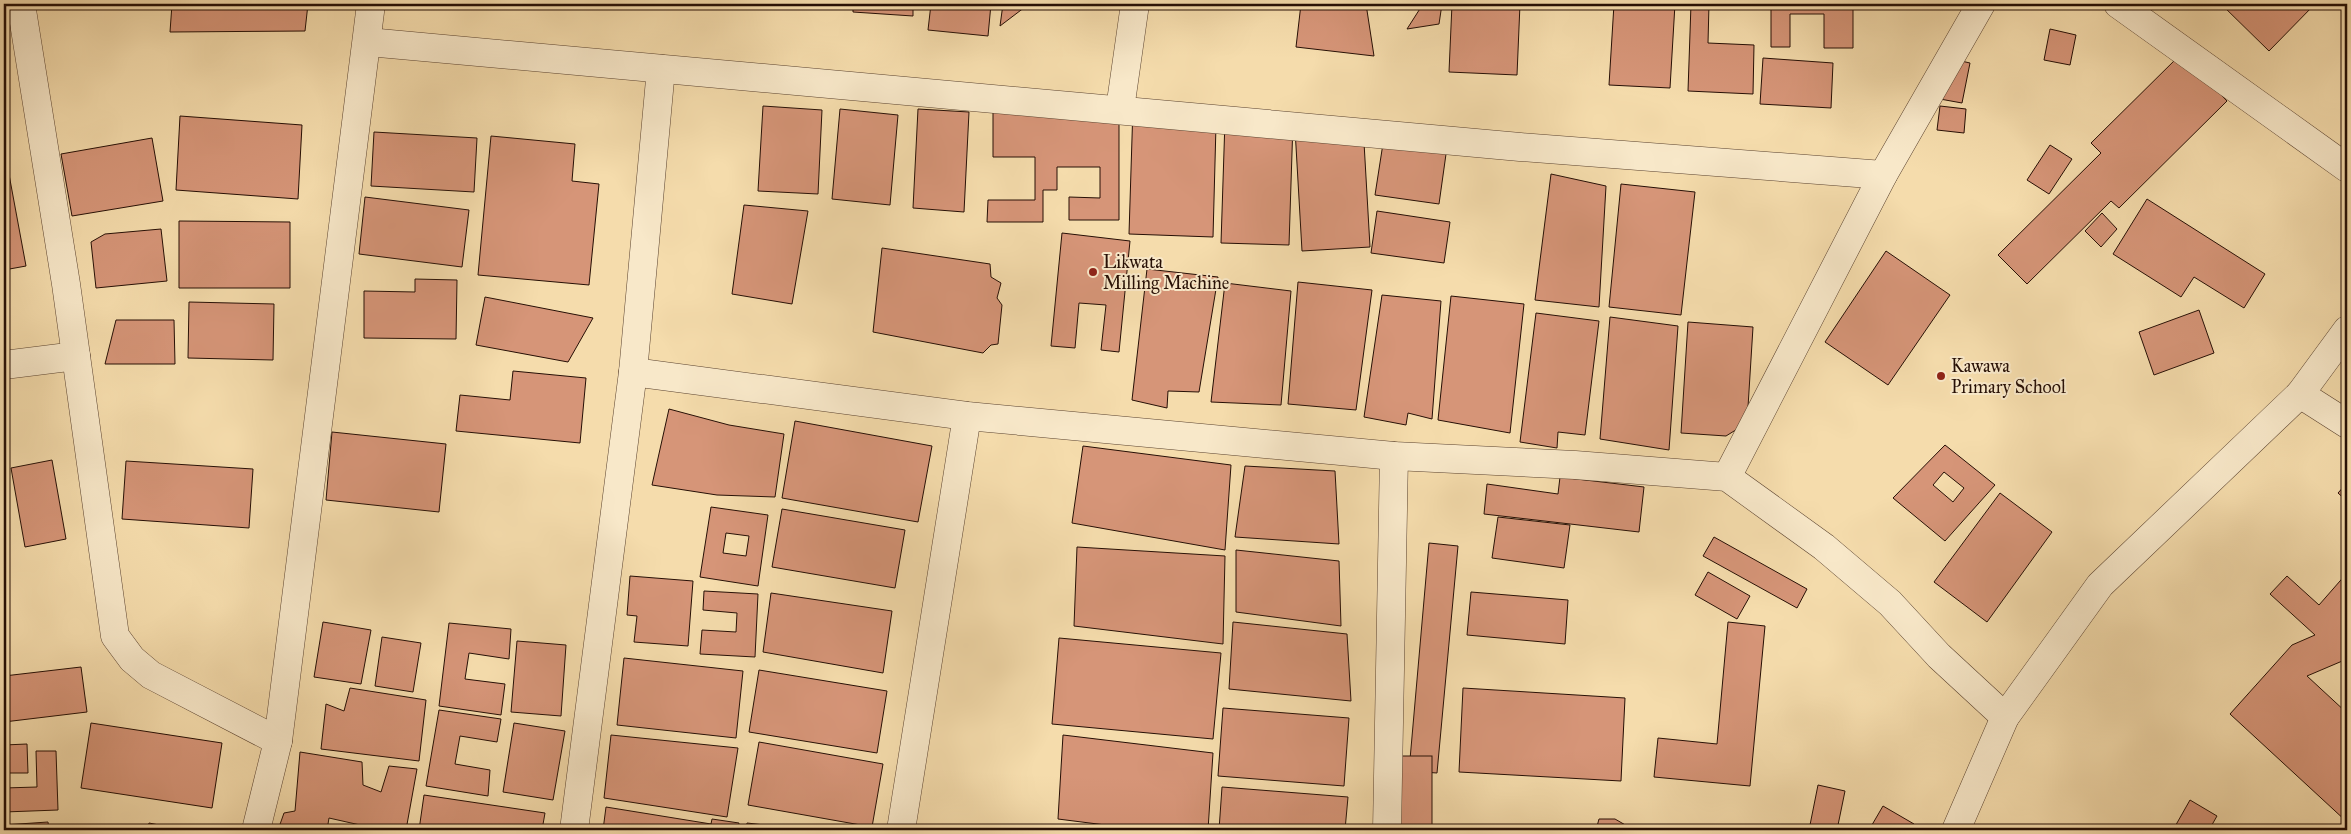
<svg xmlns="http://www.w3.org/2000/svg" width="2351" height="834" font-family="'IM FELL Great Primer',serif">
  <rect width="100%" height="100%" fill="#f5dcac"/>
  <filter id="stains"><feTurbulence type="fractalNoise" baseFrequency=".004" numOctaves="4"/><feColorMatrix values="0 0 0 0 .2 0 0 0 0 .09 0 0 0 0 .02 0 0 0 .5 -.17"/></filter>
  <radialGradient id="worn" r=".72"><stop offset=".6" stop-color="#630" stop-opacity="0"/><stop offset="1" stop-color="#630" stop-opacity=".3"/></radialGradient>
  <!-- building -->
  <g fill="#d69578" stroke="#260f05" fill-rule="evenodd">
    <path d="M172 4H308L305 31 170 32Z"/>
    <path d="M853 4H913V16L853 12Z"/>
    <path d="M931 4H991L988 36 928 30Z"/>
    <path d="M1003 4H1029L1000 26Z"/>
    <path d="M1301 4H1366L1374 56 1296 47Z"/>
    <path d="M1423 4H1442L1439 24 1407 29Z"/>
    <path d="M1452 4H1520L1517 75 1449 72Z"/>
    <path d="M1614 4H1675L1670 88 1609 85Z"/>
    <path d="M1691 4H1755V6L1709 4 1708 43 1754 45 1753 94 1688 91Z"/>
    <path d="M1771 4H1853V48H1824V14H1790V47H1771Z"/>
    <path d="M2221 4H2315L2269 51Z"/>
    <path d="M2050 29 2076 35 2070 65 2044 60Z"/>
    <path d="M2181 54 2227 101 2119 208 2111 201 2027 284 1998 255 2101 153 2091 143Z"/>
    <path d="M1763 58 1833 63 1831 108 1760 104Z"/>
    <path d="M1948 58 1970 63 1962 103 1940 99Z"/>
    <path d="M993 101H1119V220H1069V197L1100 198V167H1057V190H1043V222H987L988 200H1035V157H993Z"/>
    <path d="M763 106 822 110 818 194 758 191Z"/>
    <path d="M1133 106 1216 125 1213 237 1129 234Z"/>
    <path d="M1940 106 1966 109 1964 133 1937 130Z"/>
    <path d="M840 109 898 115 890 205 832 199Z"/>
    <path d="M918 109 969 112 964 212 913 208Z"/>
    <path d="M180 116 302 125 298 199 176 190Z"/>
    <path d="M1225 120 1293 122 1289 245 1221 243Z"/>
    <path d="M1363 125 1370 247 1302 251 1295 129Z"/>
    <path d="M374 132 477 138 474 192 371 186Z"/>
    <path d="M491 136 575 144 572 181 599 184 589 285 478 275Z"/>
    <path d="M1384 137 1447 147 1439 204 1375 195Z"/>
    <path d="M152 138 163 201 72 216 61 154Z"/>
    <path d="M2050 145 2072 159 2049 194 2027 180Z"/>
    <path d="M8 169 26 266 4 270V170Z"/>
    <path d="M1551 174 1606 186 1599 307 1535 300Z"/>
    <path d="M1621 184 1695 192 1681 315 1609 307Z"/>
    <path d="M365 197 469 210 462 267 359 254Z"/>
    <path d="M2147 199 2265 274 2244 308 2194 277 2181 297 2113 254Z"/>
    <path d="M744 205 808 211 792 304 732 294Z"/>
    <path d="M1377 211 1450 222 1444 263 1371 253Z"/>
    <path d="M2102 213 2117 229 2101 247 2085 231Z"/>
    <path d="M179 221 290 222V288H179Z"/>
    <path d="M161 229 167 281 96 288 91 242 105 234Z"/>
    <path d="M1062 233 1130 241 1119 352 1101 350 1106 305 1079 303 1075 348 1051 346Z"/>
    <path d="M882 248 990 264 991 277 1001 283 997 298 1002 305 998 344 991 345 983 353 873 332Z"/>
    <path d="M1886 251 1950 295 1888 385 1825 342Z"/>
    <path d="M1147 269 1218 277 1199 392 1168 391 1167 408 1132 400Z"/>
    <path d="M415 279 457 280 456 339 364 338V291L415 292Z"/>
    <path d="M1298 282 1372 290 1356 410 1288 404Z"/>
    <path d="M1225 283 1291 291 1281 405 1211 402Z"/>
    <path d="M1382 295 1441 301 1432 419 1408 413 1406 425 1364 417Z"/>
    <path d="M1451 296 1524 304 1510 433 1438 420Z"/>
    <path d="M485 297 593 318 568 362 476 345Z"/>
    <path d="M189 302 274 304 273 360 188 358Z"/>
    <path d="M2199 310 2214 353 2154 375 2139 332Z"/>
    <path d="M1536 313 1599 321 1585 435 1558 432 1557 448 1520 442Z"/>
    <path d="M1610 317 1678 326 1669 450 1600 439Z"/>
    <path d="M116 320H174L175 364H105Z"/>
    <path d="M1688 322 1753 327 1747 423 1726 436 1681 433Z"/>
    <path d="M513 371 586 378 580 443 456 431 460 395 510 400Z"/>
    <path d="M669 409 729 425 784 434 775 497 717 495 652 485Z"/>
    <path d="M795 421 932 446 918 522 782 498Z"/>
    <path d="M332 432 446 444 439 512 326 500Z"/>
    <path d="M1945 445 1995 485 1945 541 1893 498ZM1944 472 1964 488 1953 502 1933 485Z"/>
    <path d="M1083 446 1231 465 1225 550 1072 523Z"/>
    <path d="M52 460 66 539 25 547 11 468Z"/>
    <path d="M126 461 253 469 249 528 122 519Z"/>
    <path d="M1245 466 1335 471 1339 544 1235 537Z"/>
    <path d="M1560 477 1644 487 1639 532 1484 514 1487 484 1558 494Z"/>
    <path d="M2347 483V501L2338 493Z"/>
    <path d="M2000 493 2052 532 1987 622 1934 582Z"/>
    <path d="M711 507 768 515 758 586 700 577ZM726 533 749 536 746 556 723 553Z"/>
    <path d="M782 509 905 530 895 588 772 567Z"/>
    <path d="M1498 517 1570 525 1564 568 1492 558Z"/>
    <path d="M1714 537 1807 589 1797 608 1703 556Z"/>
    <path d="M1429 543 1458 546 1437 773 1409 771Z"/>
    <path d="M1077 547 1225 556 1223 644 1074 626Z"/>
    <path d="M1236 550 1339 561 1341 626 1236 612Z"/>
    <path d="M1708 572 1750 596 1737 619 1695 595Z"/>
    <path d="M2347 573V659L2307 676 2347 713V822L2230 714 2292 645 2315 635 2270 594 2287 576 2319 605Z"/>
    <path d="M630 576 693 581 688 646 634 642 637 616 627 615Z"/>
    <path d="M704 591 758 594 755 657 700 654 702 630 736 632 737 613 703 610Z"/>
    <path d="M1471 592 1568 600 1565 644 1467 635Z"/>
    <path d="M771 593 892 611 883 673 763 652Z"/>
    <path d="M323 622 371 630 361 684 314 677Z"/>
    <path d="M1233 622 1347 634 1351 701 1229 689Z"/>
    <path d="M1728 622 1765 626 1750 786 1654 777 1658 738 1717 744Z"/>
    <path d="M449 623 511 629 509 659 469 653 465 679 505 684 501 715 439 706Z"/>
    <path d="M382 637 421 643 413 692 375 686Z"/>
    <path d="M1059 638 1221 653 1213 739 1052 724Z"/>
    <path d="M517 641 566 645 561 716 511 712Z"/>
    <path d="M624 658 743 671 736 738 617 725Z"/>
    <path d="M81 667 87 712 4 722V676Z"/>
    <path d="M759 670 887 691 877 753 749 732Z"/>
    <path d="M350 688 426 700 419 761 321 749 326 704 344 711Z"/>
    <path d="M1463 688 1625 698 1621 781 1459 772Z"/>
    <path d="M1223 708 1349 718 1344 786 1218 776Z"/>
    <path d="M439 710 501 719 497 742 460 736 455 764 490 770 488 796 426 786Z"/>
    <path d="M91 723 222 743 212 808 81 788Z"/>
    <path d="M514 723 565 731 553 800 503 792Z"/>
    <path d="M611 735 738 748 727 817 604 798Z"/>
    <path d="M1063 735 1213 753 1208 830H1145L1058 819Z"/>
    <path d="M759 742 883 764 872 827 748 805Z"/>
    <path d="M27 744 28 773H4V745Z"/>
    <path d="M36 751H56L58 810 4 812V788L37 787Z"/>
    <path d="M300 752 362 762 363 785 381 792 389 766 417 769 406 830H368L369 827 329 818 327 830H278L284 813 295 811Z"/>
    <rect x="1400" y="756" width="32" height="74"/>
    <path d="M1818 785 1845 791 1837 830H1809Z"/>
    <path d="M1222 787 1348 797 1345 830H1219Z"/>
    <path d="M424 795 545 813 542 830H419Z"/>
    <path d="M2190 800 2217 816 2209 830H2173Z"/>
    <path d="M1883 806 1914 824 1911 830H1869Z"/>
    <path d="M606 807 711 824 712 819 739 823 738 830H603Z"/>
    <path d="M1599 819H1615L1634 830H1596Z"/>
    <path d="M48 822 49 830H4V825Z"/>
    <path d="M149 823 184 830H147Z"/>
    <path d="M747 823 809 830H746Z"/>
  </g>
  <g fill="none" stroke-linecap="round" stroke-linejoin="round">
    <defs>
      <g id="minor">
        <path d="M21 4 66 284 115 636 132 659 151 675 278 741"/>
        <path d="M2118 4 2347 168"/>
        <path d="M368 42 1520 147 1883 175"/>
        <path d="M1120 109 1135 4"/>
        <path d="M4 365 76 356"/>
        <path d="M633 372 967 416 1394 456 1575 465 1727 477 1824 547 1890 603 1939 656 2005 717"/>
        <path d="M2300 394 2347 424"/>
        <path d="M1727 477 1883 175 1981 4"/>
        <path d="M256 830 278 741 371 4"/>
        <path d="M574 830 633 372 661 69"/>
        <path d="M901 830 967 416"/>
        <path d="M1387 830 1394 456"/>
        <path d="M1956 830 2005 717 2100 585 2300 394 2347 330"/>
      </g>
    </defs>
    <!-- minor casing -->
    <use href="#minor" stroke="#5a422f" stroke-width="29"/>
    <!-- minor -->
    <use href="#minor" stroke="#f8e8c9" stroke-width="28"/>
  </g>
  <!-- markers -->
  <g fill="#8f2418" stroke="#f8e8c9" stroke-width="2">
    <circle cx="1093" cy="272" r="5"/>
    <circle cx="1941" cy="376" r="5"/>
  </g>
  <g text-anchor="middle" stroke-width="4" stroke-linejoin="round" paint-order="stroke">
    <!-- poi labels -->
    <g font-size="18" fill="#260f05" stroke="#f8e8c9" text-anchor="start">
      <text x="1103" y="268">Likwata<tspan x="1103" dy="21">Milling Machine</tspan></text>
      <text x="1951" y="372">Kawawa<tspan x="1951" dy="21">Primary School</tspan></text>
    </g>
  </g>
  <!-- margin -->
  <rect width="2351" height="834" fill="none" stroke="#f5dcac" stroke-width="20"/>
  <rect x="5" y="5" width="2341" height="824" fill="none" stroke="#260f05" stroke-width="2.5"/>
  <rect x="10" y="10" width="2331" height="814" fill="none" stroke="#260f05"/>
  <rect width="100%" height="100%" filter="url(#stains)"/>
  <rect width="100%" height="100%" fill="url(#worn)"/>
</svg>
